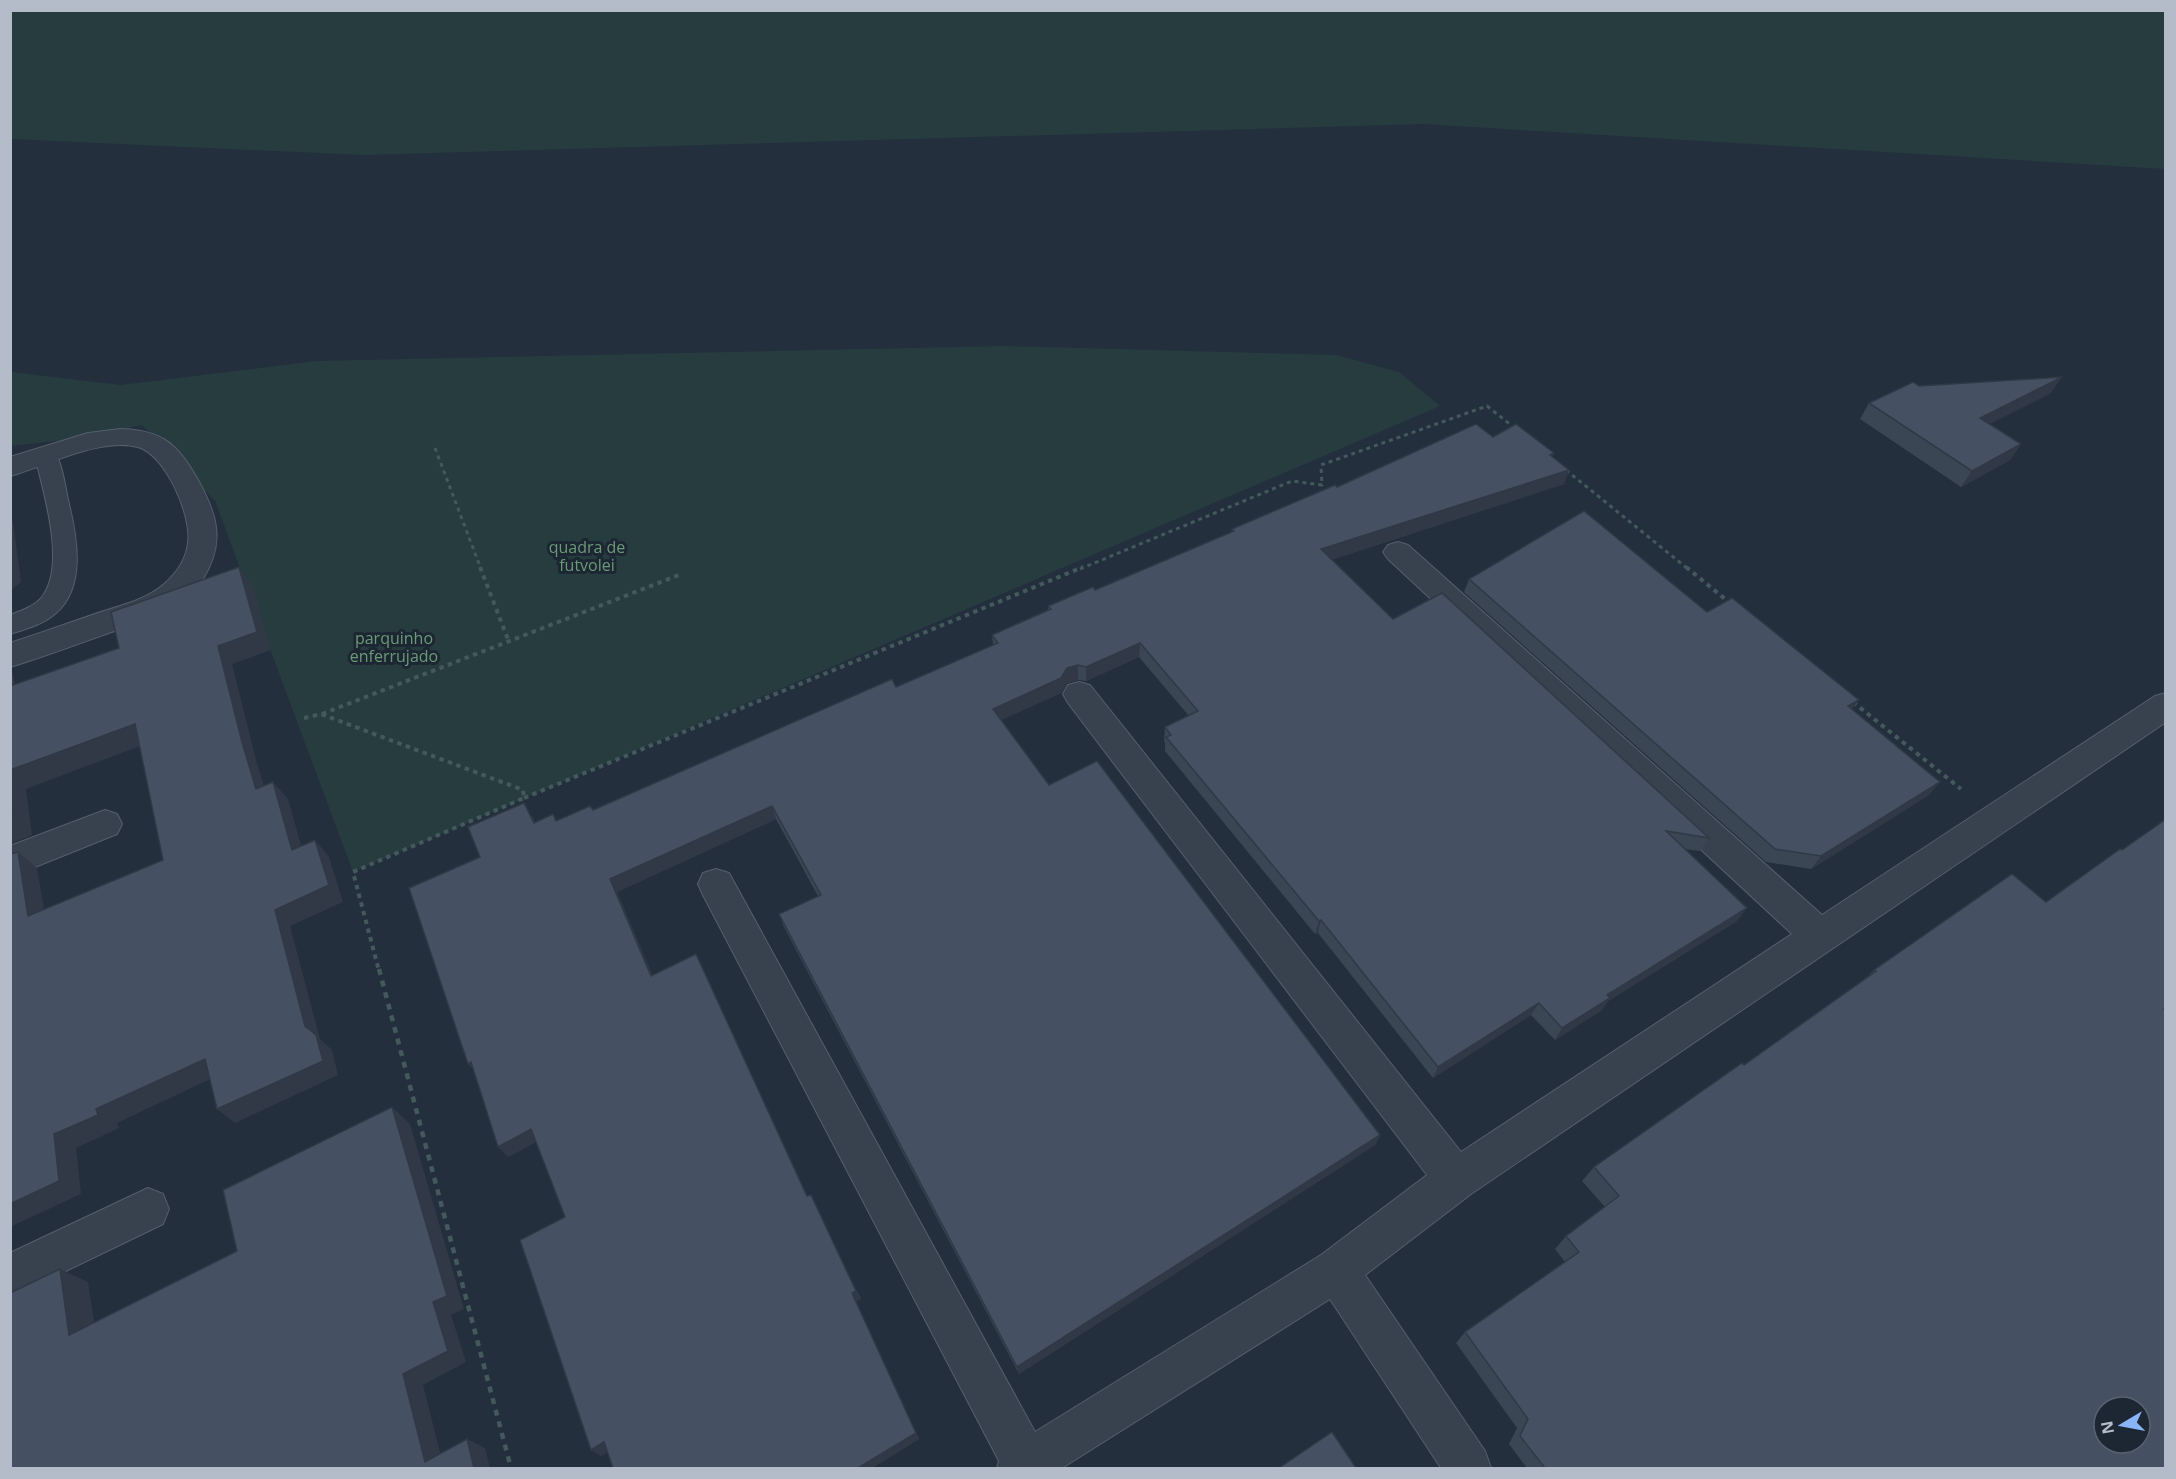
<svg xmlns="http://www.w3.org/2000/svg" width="2176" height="1479" font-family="'Open Sans',sans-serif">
  <rect width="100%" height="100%" fill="#242f3e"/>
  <!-- green -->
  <g fill="#263c3f">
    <path d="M11 10 2165 11V169L1423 124 363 155 11 139Z"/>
    <path d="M1003 346 1336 355 1399 372 1440 406 353 872 215 501 142 425 66 440 11 446V372L121 385 316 361Z"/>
  </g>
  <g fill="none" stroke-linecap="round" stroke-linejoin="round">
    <defs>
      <path id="lane" d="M46 449 54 451C63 465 65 487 69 504 77 537 86 587 56 613 44 624 26 629 10 634V615C21 611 35 606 42 597 67 565 43 491 35 456L38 451Z"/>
      <g id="street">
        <path d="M120 429C162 430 178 444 198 480 218 516 225 543 203 579 194 591 184 603 170 610 150 621 127 626 106 634 74 645 43 657 10 667V643C41 633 71 622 101 612 122 605 145 600 163 585 176 574 186 560 188 543 192 516 166 455 138 447 100 437 47 466 10 476V457L88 433Z"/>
        <path d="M1398 542 1408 545 1822 915 2155 696 2166 693V722L1471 1194 1365 1275 1485 1451 1491 1468H1441L1330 1299 1062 1468H997L999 1461 703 895 698 884 703 873 716 869 729 873 1035 1432 1321 1255 1427 1175 1068 703 1063 694 1068 685 1079 682 1090 685 1461 1152 1792 934 1388 559 1383 552 1388 545Z"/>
        <path d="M105 810 117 814 122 824 117 834 10 877V846Z"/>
        <path d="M148 1188 163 1194 169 1209 163 1224 10 1298V1253Z"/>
      </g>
    </defs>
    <!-- lane casing -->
    <use href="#lane" stroke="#565f6c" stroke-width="2"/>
    <!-- street casing -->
    <use href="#street" stroke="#565f6c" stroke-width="2"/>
    <!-- path-far2 -->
    <g stroke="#44595c" stroke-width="3" stroke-dasharray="4 4" stroke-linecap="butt">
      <path d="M435 448 481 569"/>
      <path d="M1566 470 1688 569"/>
      <path d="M1080 569 1292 481 1322 485 1321 465 1487 406 1516 429"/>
    </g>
    <!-- path-far1 -->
    <g stroke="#44595c" stroke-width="4" stroke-dasharray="4.5 4.5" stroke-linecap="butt">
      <path d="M480 567 509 642"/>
      <path d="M1686 567 1730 603"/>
      <path d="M1853 702 1961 789"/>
      <path d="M322 714 679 575"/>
      <path d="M304 718 321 714 523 790 524 798 353 872 379 971"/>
      <path d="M524 798 1083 567"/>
    </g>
    <!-- path -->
    <path stroke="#44595c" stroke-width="4.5" stroke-dasharray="6 6" stroke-linecap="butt" d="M379 969 511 1468"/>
    <!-- lane -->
    <use href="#lane" fill="#38414e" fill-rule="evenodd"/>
    <!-- street -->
    <use href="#street" fill="#38414e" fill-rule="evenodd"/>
  </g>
  <!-- wall -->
  <g fill="#3b4654">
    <path d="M1919 386 2051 393 1989 424 2021 444 2010 460 1961 487 1860 419 1869 403Z"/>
    <path d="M1493 437 1554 453 1552 456 1569 470 1564 484 1331 560 1393 619 1709 838 1700 851 1684 849 1737 921 1608 1001 1602 1010 1555 1040 1531 1015 1433 1078 1318 933 1315 934 1165 751V743L1164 741 1165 727 1189 716 1139 657 1086 681 1078 680 1067 683 1061 693 1001 720 1049 785 1380 1135 1375 1145 1019 1374 784 927 779 914 818 896 776 819 617 892 652 975 808 1196 861 1299 856 1301 919 1439 872 1468H613L607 1452 601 1456 565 1217 536 1142 508 1157 480 857 532 816 535 823 557 821 593 810 896 687 993 645 992 635 1048 610V606L1095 590 1231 533 1232 529 1337 487Z"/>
    <path d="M1469 579 1707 612 1859 700 1852 709 1929 795 1811 869 1766 862 1464 592Z"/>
    <path d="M1874 970 2164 1009 2166 1468H1527L1509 1444 1517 1428 1456 1343 1465 1332 1565 1262 1555 1249 1566 1236 1605 1207 1582 1181 1594 1167 1744 1065 1864 980Z"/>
  </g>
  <!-- shaded-wall -->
  <g fill="#303945">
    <path d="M2062 377 2051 393 1969 434 1980 418Z"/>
    <path d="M2021 444 2010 460 1961 487 1972 471Z"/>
    <path d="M1569 470 1564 484 1318 564 1321 549Z"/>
    <path d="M10 518 13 521 21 582 10 591Z"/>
    <path d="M239 567 253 586 271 650 232 664 256 760 270 806 256 789 242 742 218 646Z"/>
    <path d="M1140 643 1139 657 1086 681V667Z"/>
    <path d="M1078 665V680L1067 683 1061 693 994 723 993 709 1067 668Z"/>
    <path d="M10 670 13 673 19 708 10 699Z"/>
    <path d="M1859 700 1849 713 1848 706Z"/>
    <path d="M135 724 151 742 26 789 32 835 10 844V770Z"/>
    <path d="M273 782 288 799 307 867 292 850Z"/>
    <path d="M1940 782 1929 795 1811 869 1821 856Z"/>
    <path d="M772 806 776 819 617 892 658 988 651 976 610 879Z"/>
    <path d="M315 840 329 857 343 902 290 926 320 1039 332 1050 338 1075 235 1123 217 1109 305 1026 275 910Z"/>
    <path d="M18 852 37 868 48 932 28 916Z"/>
    <path d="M1747 908 1737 921 1608 1001 1602 1010 1555 1040 1562 1028 1607 995Z"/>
    <path d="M1321 920 1318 933 1315 934 1319 921Z"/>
    <path d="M1539 1003 1531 1015 1433 1078 1438 1067Z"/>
    <path d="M205 1059 223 1073 117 1123 119 1128 76 1148 81 1194 10 1227V1204L54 1134 96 1109Z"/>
    <path d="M471 1062 478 1075 468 1064Z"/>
    <path d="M392 1107 410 1124 464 1309 451 1315 466 1362 423 1385 444 1468 425 1462 403 1374Z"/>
    <path d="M531 1129 540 1140 508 1157 498 1147Z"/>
    <path d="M1380 1135 1375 1145 1019 1374 1017 1367Z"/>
    <path d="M811 1195 861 1299 856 1301 919 1439 872 1468H858L852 1293Z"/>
    <path d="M60 1269 88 1282 98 1347 69 1335Z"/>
    <path d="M467 1439 485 1448 490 1468H474Z"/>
    <path d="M604 1442 613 1449 601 1456 591 1450Z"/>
  </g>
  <!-- building -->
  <g fill="#455162" stroke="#303945" stroke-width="1.5" fill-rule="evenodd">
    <path d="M2062 377 1980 418 2021 444 1972 471 1869 403 1913 382 1919 386Z"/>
    <path d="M1476 424 1493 437 1516 424 1554 453 1550 455 1569 470 1321 549 1393 619 1442 593 1709 838 1666 831 1747 908 1607 995 1610 998 1562 1028 1539 1003 1438 1067 1321 920 1319 921 1166 737 1171 735 1165 727 1198 711 1140 643 1086 667 1078 665 1067 668 1061 678 993 709 1049 785 1097 761 1380 1135 1017 1367 779 914 821 895 772 806 610 879 651 976 696 954 807 1196 811 1195 856 1291 852 1293 916 1433 858 1468H613L604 1442 591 1450 520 1240 565 1217 531 1129 498 1147 471 1062 468 1064 409 888 480 857 468 827 524 803 534 823 553 814 556 821 590 806 593 810 892 679 896 687 998 643 992 635 1051 609 1048 606 1093 587 1095 590 1234 531 1232 529 1335 485 1337 487Z"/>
    <path d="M1584 511 1707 612 1732 598 1859 700 1848 706 1940 782 1821 856 1775 849 1469 579Z"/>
    <path d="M239 567 257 632 218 646 242 742 256 789 273 782 292 850 315 840 329 885 275 910 305 1026 316 1035 323 1061 217 1109 205 1059 96 1109 98 1115 54 1134 59 1181 10 1204V854L18 852 28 916 163 860 135 724 10 770V686L119 648 111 612Z"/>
    <path d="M10 802 12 818 10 819Z"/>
    <path d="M2166 819V1008L2164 1009 2166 1010V1468H1545L1520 1436 1528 1419 1465 1332 1579 1252 1566 1236 1619 1196 1594 1167 1742 1063 1744 1065 1876 971 1874 970 2012 874 2046 902 2120 849 2122 850ZM2104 1407H2140V1443H2104Z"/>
    <path d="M392 1107 447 1296 433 1302 448 1351 403 1374 425 1462 467 1439 474 1468H10V1293L60 1269 69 1335 237 1251 223 1190Z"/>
    <path d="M1332 1432 1356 1468H1279Z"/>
  </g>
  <g text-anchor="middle" stroke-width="6" stroke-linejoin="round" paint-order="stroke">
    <!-- park labels -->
    <g font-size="16" fill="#6b9a76" stroke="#1d2633">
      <text x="587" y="553">quadra de<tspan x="587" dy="18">futvolei</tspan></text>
      <text x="394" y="644">parquinho<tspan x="394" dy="18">enferrujado</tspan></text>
    </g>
  </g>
  <!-- border -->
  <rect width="2176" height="1479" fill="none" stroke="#b4bcc9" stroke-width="24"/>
  <!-- north arrow -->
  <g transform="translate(2122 1425) rotate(260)"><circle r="28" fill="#1d2633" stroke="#59626f" stroke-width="1.5"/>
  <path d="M0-4.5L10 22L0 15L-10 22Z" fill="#8ab4f8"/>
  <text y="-9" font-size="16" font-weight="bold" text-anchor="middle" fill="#b4bcc9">N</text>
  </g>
</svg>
